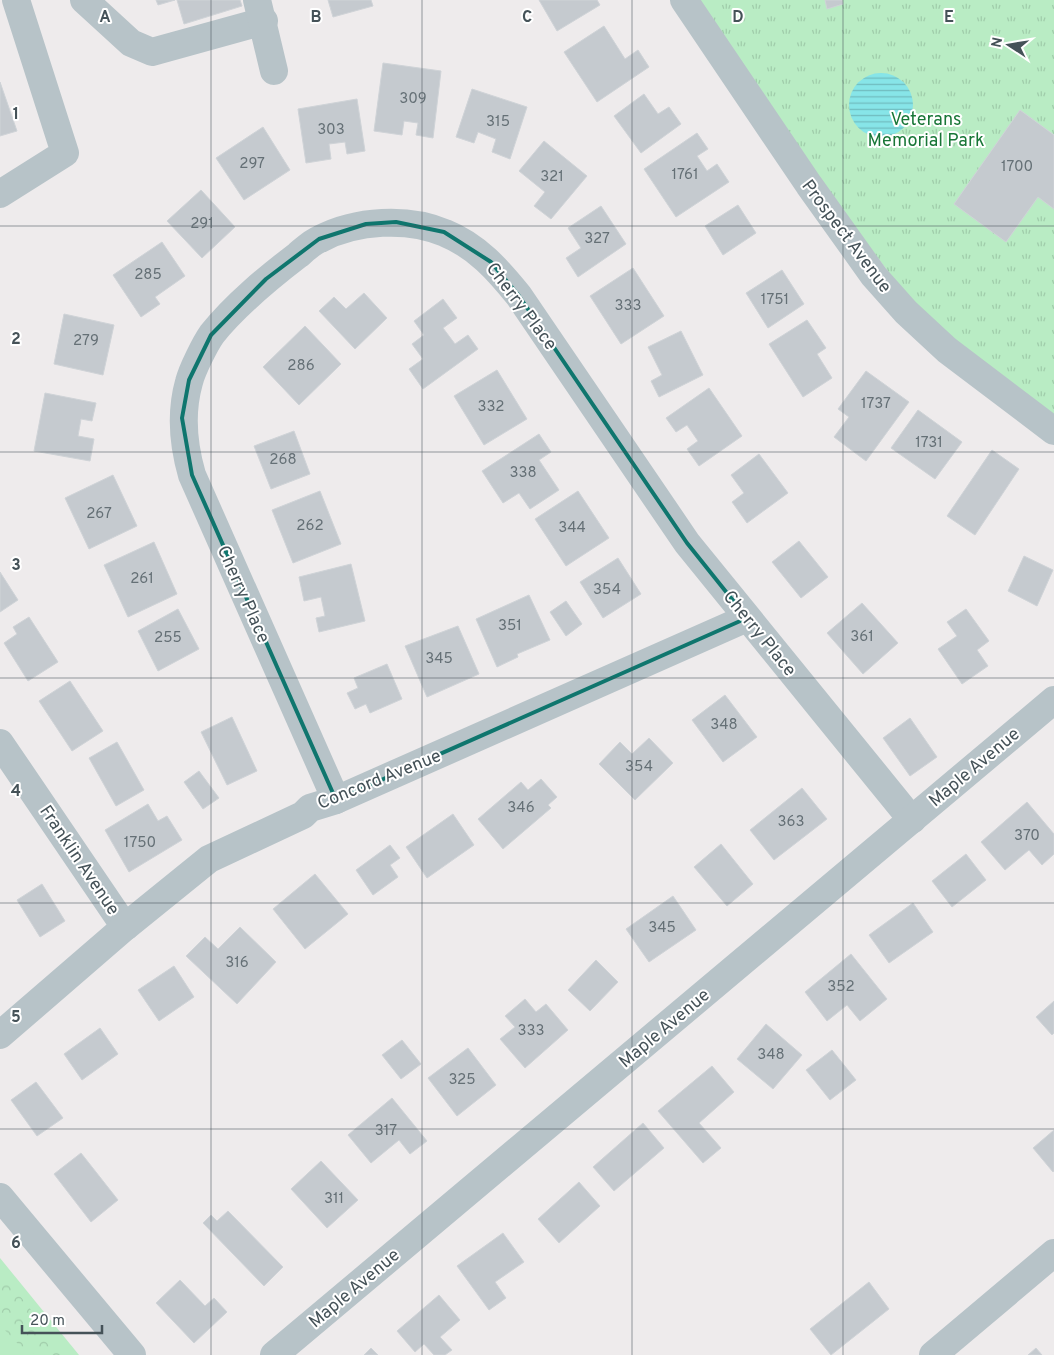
<svg xmlns="http://www.w3.org/2000/svg" width="1054" height="1355" font-family="Overpass,sans-serif">
  <defs>
    <pattern id="forest-crowns" width="20" height="18" patternUnits="userSpaceOnUse" patternTransform="scale(1.25)"><rect width="20" height="18" fill="#b9ecc4"/><path d="M2 6a3 3 0 1 1 6 0M12 15a3 3 0 1 1 6 0" fill="none" stroke="#a0ccaa"/></pattern>
    <pattern id="park-tufts" width="24" height="20" patternUnits="userSpaceOnUse" patternTransform="scale(1.25)"><rect width="24" height="20" fill="#b9ecc4"/><path d="M3 7l-1-3M5 7V3M7 7l1-3M15 17l-1-3M17 17v-4M19 17l1-3" fill="none" stroke="#a0ccaa"/></pattern>
    <pattern id="water-rules" width="6" height="5" patternUnits="userSpaceOnUse" patternTransform="scale(1.25)"><rect width="6" height="5" fill="#87e5e8"/><path d="M0 2.5h6" fill="none" stroke="#70bcbf"/></pattern>
  </defs>
  <rect width="100%" height="100%" fill="#eeebec"/>
  <!-- grass -->
  <path fill="#b9ecc4" d="M0 1258 79 1355H0Z"/>
  <!-- forest -->
  <path fill="url(#forest-crowns)" d="M0 1270 66 1355H37L19 1345 0 1325Z"/>
  <!-- park -->
  <path fill="url(#park-tufts)" d="M684 0H1054V431L947 350Z"/>
  <!-- water -->
  <circle fill="url(#water-rules)" cx="881" cy="105" r="32"/>
  <!-- building -->
  <g fill="#c5cacf" stroke="#cfd3d7">
    <path d="M156 0H175L158 5Z"/>
    <path d="M177 0H240L242 6 184 24Z"/>
    <path d="M328 0H371L373 6 333 17Z"/>
    <path d="M539 0H597L600 5 557 31Z"/>
    <path d="M825 0H842L843 4 827 9Z"/>
    <path d="M604 26 625 59 638 50 649 67 597 102 564 52Z"/>
    <path d="M383 63 441 71 433 138 416 135 418 123 404 121 402 135 374 131Z"/>
    <path d="M0 82 17 131 0 136Z"/>
    <path d="M472 89 527 107 510 159 492 152 496 139 478 132 474 143 456 137Z"/>
    <path d="M644 94 658 114 669 107 681 124 641 153 614 116Z"/>
    <path d="M357 99 365 151 347 154 345 142 329 144 331 159 306 163 298 109Z"/>
    <path d="M1020 110 1054 135V209L1038 197 1006 242 954 204Z"/>
    <path d="M263 127 290 170 244 200 216 158Z"/>
    <path d="M697 133 708 149 697 156 707 171 717 164 729 182 676 217 644 169Z"/>
    <path d="M544 141 587 176 551 219 534 206 545 192 519 171Z"/>
    <path d="M201 190 235 227 202 258 167 221Z"/>
    <path d="M738 205 756 233 723 255 705 226Z"/>
    <path d="M601 206 626 244 578 277 566 258 581 248 568 228Z"/>
    <path d="M162 242 185 276 155 297 160 304 141 317 113 275Z"/>
    <path d="M633 268 664 316 621 344 590 296Z"/>
    <path d="M782 270 804 304 768 328 746 293Z"/>
    <path d="M364 293 387 318 355 349 319 311 334 297 346 309Z"/>
    <path d="M443 299 457 318 443 328 455 344 468 335 478 349 423 389 409 369 423 359 412 344 424 335 414 321Z"/>
    <path d="M64 314 114 325 103 375 54 364Z"/>
    <path d="M807 320 826 348 817 354 832 378 803 397 769 344Z"/>
    <path d="M305 326 341 364 299 405 263 367Z"/>
    <path d="M681 331 703 375 659 397 651 381 662 375 648 347Z"/>
    <path d="M497 370 527 419 484 445 454 396Z"/>
    <path d="M866 371 909 402 866 461 834 437 849 417 838 409Z"/>
    <path d="M709 388 742 436 699 466 687 449 698 441 687 425 676 432 666 418Z"/>
    <path d="M45 393 96 403 92 421 81 419 78 436 94 439 90 461 34 451Z"/>
    <path d="M918 410 962 442 935 479 891 448Z"/>
    <path d="M294 431 310 474 271 489 254 446Z"/>
    <path d="M539 434 551 452 539 460 559 490 530 509 519 493 503 503 482 471Z"/>
    <path d="M992 450 1019 469 975 535 947 516Z"/>
    <path d="M759 454 788 493 747 523 732 502 744 493 731 475Z"/>
    <path d="M113 475 137 526 89 549 65 498Z"/>
    <path d="M320 491 341 544 293 563 272 510Z"/>
    <path d="M578 491 609 538 566 566 535 519Z"/>
    <path d="M799 541 828 577 801 598 772 562Z"/>
    <path d="M154 542 177 594 128 617 104 565Z"/>
    <path d="M1024 556 1053 570 1037 606 1008 591Z"/>
    <path d="M618 558 641 594 603 618 580 582Z"/>
    <path d="M351 564 365 621 319 632 316 618 325 616 321 597 304 601 299 577Z"/>
    <path d="M0 572 18 600 0 612Z"/>
    <path d="M529 595 550 640 517 654 518 657 497 667 476 619Z"/>
    <path d="M566 601 582 624 566 636 550 612Z"/>
    <path d="M862 603 898 643 863 674 827 633Z"/>
    <path d="M178 609 199 649 158 671 138 631Z"/>
    <path d="M966 609 989 641 977 650 988 666 962 684 938 649 957 636 947 622Z"/>
    <path d="M29 617 58 662 28 681 4 643 17 634 13 627Z"/>
    <path d="M458 626 479 674 427 697 405 646Z"/>
    <path d="M387 664 402 699 370 713 366 704 355 709 347 693 358 688 354 678Z"/>
    <path d="M70 681 103 731 72 751 39 701Z"/>
    <path d="M725 695 757 737 723 762 692 720Z"/>
    <path d="M232 717 257 771 227 785 201 732Z"/>
    <path d="M910 718 937 757 910 776 883 738Z"/>
    <path d="M649 738 673 763 635 800 599 764 620 742 632 754Z"/>
    <path d="M117 742 144 790 116 806 89 758Z"/>
    <path d="M199 771 219 798 203 809 184 782Z"/>
    <path d="M541 779 557 797 548 805 551 808 503 849 478 819 521 782 528 790Z"/>
    <path d="M802 788 827 819 774 860 750 830Z"/>
    <path d="M1027 802 1054 834V854L1042 865 1029 850 1005 870 981 842Z"/>
    <path d="M148 804 158 821 167 816 182 840 129 872 105 830Z"/>
    <path d="M453 814 474 845 427 878 406 847Z"/>
    <path d="M721 844 753 884 727 906 694 867Z"/>
    <path d="M390 845 400 858 390 865 398 877 373 895 356 870Z"/>
    <path d="M966 854 986 880 952 907 932 881Z"/>
    <path d="M315 874 348 914 305 949 273 909Z"/>
    <path d="M42 884 65 921 40 937 17 900Z"/>
    <path d="M673 896 696 930 649 962 626 929Z"/>
    <path d="M913 903 933 932 889 963 869 935Z"/>
    <path d="M240 927 276 962 237 1004 186 956 205 937 218 949Z"/>
    <path d="M851 954 887 999 860 1021 847 1005 827 1021 805 992Z"/>
    <path d="M596 960 618 982 590 1011 568 990Z"/>
    <path d="M174 966 194 997 159 1021 138 990Z"/>
    <path d="M525 999 536 1012 546 1004 568 1030 525 1068 500 1039 515 1027 505 1016Z"/>
    <path d="M1054 1001V1033L1052 1035 1036 1017Z"/>
    <path d="M766 1024 802 1055 773 1089 737 1059Z"/>
    <path d="M100 1028 118 1054 82 1080 64 1054Z"/>
    <path d="M402 1040 421 1064 401 1079 382 1055Z"/>
    <path d="M468 1048 496 1085 457 1116 428 1078Z"/>
    <path d="M832 1050 856 1080 830 1100 806 1070Z"/>
    <path d="M712 1066 734 1092 699 1123 721 1148 703 1163 658 1111Z"/>
    <path d="M36 1082 63 1118 37 1136 11 1100Z"/>
    <path d="M392 1098 427 1141 410 1154 399 1140 371 1163 348 1135Z"/>
    <path d="M643 1123 664 1148 614 1191 593 1167Z"/>
    <path d="M1054 1130V1171L1053 1172 1033 1148Z"/>
    <path d="M81 1153 118 1200 91 1222 54 1174Z"/>
    <path d="M321 1161 358 1200 327 1228 291 1189Z"/>
    <path d="M579 1182 600 1206 559 1243 538 1219Z"/>
    <path d="M228 1211 283 1267 264 1286 203 1223 211 1215 217 1221Z"/>
    <path d="M503 1233 524 1262 495 1282 506 1298 489 1310 457 1266Z"/>
    <path d="M180 1280 205 1306 214 1298 227 1312 194 1343 156 1303Z"/>
    <path d="M869 1282 889 1309 831 1355 810 1329Z"/>
    <path d="M439 1295 460 1320 440 1337 452 1350 445 1355H434L424 1344 415 1352 397 1331Z"/>
    <path d="M371 1348 378 1355H364Z"/>
    <path d="M1036 1348 1042 1355H1028Z"/>
  </g>
  <g fill="none" stroke-linecap="round" stroke-linejoin="round">
    <!-- minor -->
    <g stroke="#b7c3c8" stroke-width="28">
      <path d="M84 0 131 43 152 52 264 21"/>
      <path d="M257 0 274 71"/>
      <path d="M684 0 809 185 874 276 906 312 947 350 1054 431"/>
      <path d="M0 194 65 153 16 0"/>
      <path d="M0 743 125 927"/>
      <path d="M336 800 192 475C183 444 180 414 189 382 192 370 205 344 212 334 236 304 268 278 298 255 305 249 312 242 320 239 356 220 408 217 445 233 477 246 498 270 519 296L687 543 912 820"/>
      <path d="M0 1035 125 927 209 859 303 815 310 808 336 800 747 618"/>
      <path d="M0 1197 132 1355"/>
      <path d="M274 1355 1054 700"/>
      <path d="M933 1355 1054 1253"/>
    </g>
  </g>
  <!-- marked area -->
  <path fill="none" stroke="#0f766e" stroke-width="4" stroke-linejoin="round" d="M396 222 444 232 491 262 519 296 687 543 747 618 336 800 192 475 182 418 189 380 211 335 266 279 319 239 366 224Z"/>
  <!-- grid -->
  <path fill="none" stroke="#455258" stroke-width="1" stroke-opacity="0.55" d="M211 0V1355M422 0V1355M632 0V1355M843 0V1355M0 226H1054M0 452H1054M0 678H1054M0 903H1054M0 1129H1054"/>
  <g text-anchor="middle" stroke-width="4" stroke-linejoin="round" paint-order="stroke">
    <!-- number labels -->
    <g font-size="15" fill="#657076">
      <text x="413" y="103">309</text>
      <text x="498" y="126">315</text>
      <text x="331" y="134">303</text>
      <text x="252" y="168">297</text>
      <text x="1017" y="171">1700</text>
      <text x="685" y="179">1761</text>
      <text x="552" y="181">321</text>
      <text x="202" y="228">291</text>
      <text x="597" y="243">327</text>
      <text x="148" y="279">285</text>
      <text x="775" y="304">1751</text>
      <text x="628" y="310">333</text>
      <text x="86" y="345">279</text>
      <text x="301" y="370">286</text>
      <text x="876" y="408">1737</text>
      <text x="491" y="411">332</text>
      <text x="929" y="447">1731</text>
      <text x="283" y="464">268</text>
      <text x="523" y="477">338</text>
      <text x="99" y="518">267</text>
      <text x="310" y="530">262</text>
      <text x="572" y="532">344</text>
      <text x="142" y="583">261</text>
      <text x="607" y="594">354</text>
      <text x="510" y="630">351</text>
      <text x="862" y="641">361</text>
      <text x="168" y="642">255</text>
      <text x="439" y="663">345</text>
      <text x="724" y="729">348</text>
      <text x="639" y="771">354</text>
      <text x="521" y="812">346</text>
      <text x="791" y="826">363</text>
      <text x="1027" y="840">370</text>
      <text x="140" y="847">1750</text>
      <text x="662" y="932">345</text>
      <text x="237" y="967">316</text>
      <text x="841" y="991">352</text>
      <text x="531" y="1035">333</text>
      <text x="771" y="1059">348</text>
      <text x="462" y="1084">325</text>
      <text x="386" y="1135">317</text>
      <text x="334" y="1203">311</text>
    </g>
    <!-- park labels -->
    <g font-size="18" fill="#187637" stroke="#fff">
      <text x="926" y="125">Veterans<tspan x="926" dy="21">Memorial Park</tspan></text>
    </g>
    <!-- street labels -->
    <g font-size="18" fill="#455258" stroke="#fff">
      <text transform="translate(847 236) rotate(53)" y="6">Prospect Avenue</text>
      <text transform="translate(522 306) rotate(53)" y="6">Cherry Place</text>
      <text transform="translate(244 594) rotate(66)" y="6">Cherry Place</text>
      <text transform="translate(760 633) rotate(51)" y="6">Cherry Place</text>
      <text transform="translate(974 767) rotate(-40)" y="6">Maple Avenue</text>
      <text transform="translate(379 779) rotate(-22)" y="6">Concord Avenue</text>
      <text transform="translate(80 860) rotate(56)" y="6">Franklin Avenue</text>
      <text transform="translate(664 1028) rotate(-40)" y="6">Maple Avenue</text>
      <text transform="translate(354 1288) rotate(-40)" y="6">Maple Avenue</text>
    </g>
  </g>
  <g font-size="16" text-anchor="middle" font-weight="bold" fill="#455258" stroke="#fff" stroke-width="4" stroke-linejoin="round" paint-order="stroke">
    <text x="105" y="22">A</text>
    <text x="316" y="22">B</text>
    <text x="527" y="22">C</text>
    <text x="738" y="22">D</text>
    <text x="949" y="22">E</text>
    <text x="16" y="119">1</text>
    <text x="16" y="344">2</text>
    <text x="16" y="570">3</text>
    <text x="16" y="796">4</text>
    <text x="16" y="1022">5</text>
    <text x="16" y="1248">6</text>
  </g>
  <!-- north arrow -->
  <g transform="translate(1009 45) rotate(282)" stroke="#ffffff" stroke-width="4" paint-order="stroke">
  <path d="M0-4L9 19L0 12L-9 19Z" fill="#455258"/>
  <text y="-8" font-size="14" font-weight="bold" text-anchor="middle" fill="#455258">N</text>
  </g>
  <!-- scale -->
  <path d="M22 1325v8h80v-8" fill="none" stroke="#455258" stroke-width="2.5"/>
  <text x="30" y="1325" font-size="15" fill="#455258" stroke="#ffffff" stroke-width="4" paint-order="stroke">20 m</text>
</svg>
